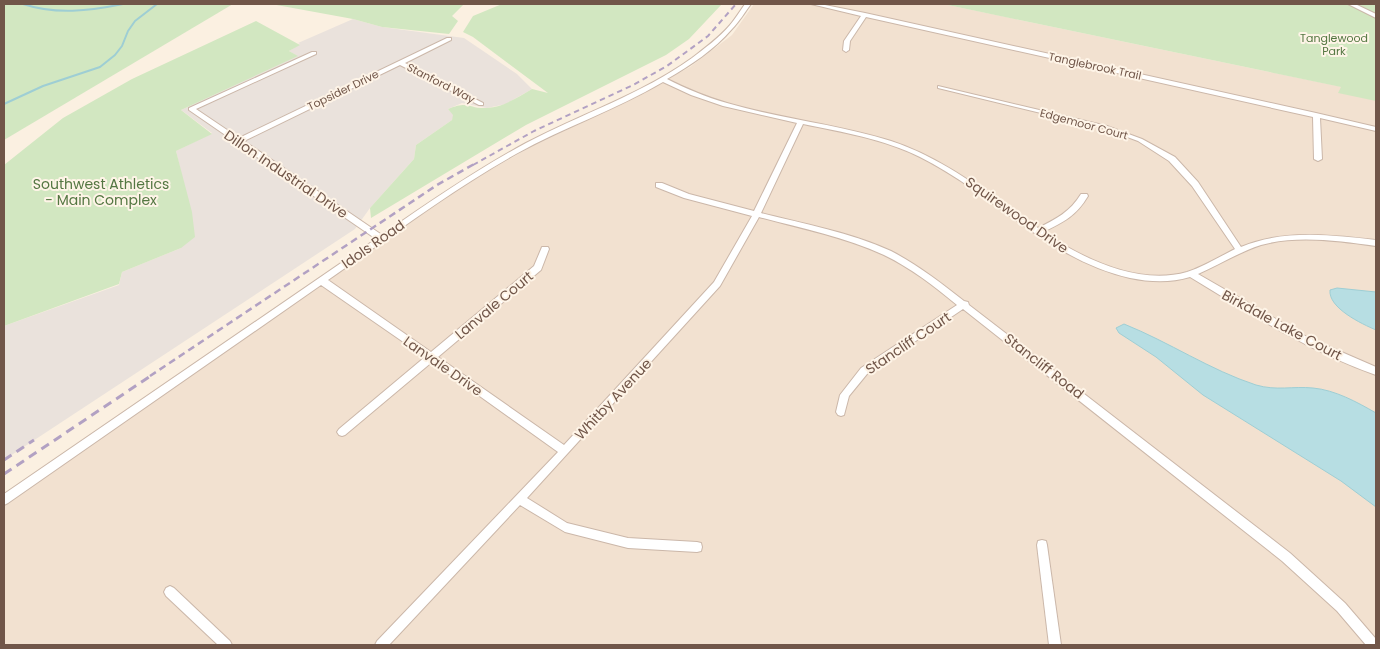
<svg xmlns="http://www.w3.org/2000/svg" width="1380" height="649" font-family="Poppins,sans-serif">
  <rect width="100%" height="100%" fill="#fbf0e1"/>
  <!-- residential -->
  <path fill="#f2e1d0" d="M754 4H943L1376 94V645H4V504L464 185 529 148 632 98 690 67 732 35Z"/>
  <!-- industrial -->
  <path fill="#eae2dc" d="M353 19 382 27 464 38 517 74 532 89 506 104 487 108 462 103 448 109 454 115 452 120 416 145 414 159 370 208 355 229 4 460V326L119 285 122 272 181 248 183 181 176 151 212 133 181 110 297 56 289 51 300 44 298 43Z"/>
  <!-- green -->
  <g fill="#d2e7c1">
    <path d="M4 4H233L4 140Z"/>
    <path d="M271 4H464L452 16 458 21 449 34 382 27 353 19Z"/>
    <path d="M502 4H722L689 39 666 55 526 125 371 218 370 208 414 159 416 145 452 120 453 115 448 109C470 100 468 109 487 108 504 107 518 97 532 89L548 93 473 37 463 32 473 16Z"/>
    <path d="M943 4H1376V101L1338 93 1341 87Z"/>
    <path d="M256 21 300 45 289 51 298 56 181 110 212 134 176 151 192 212 195 237 181 248 122 272 119 284 4 326V165L63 118 132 79Z"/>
  </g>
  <!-- water -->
  <g fill="#b7dee3" stroke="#9eced4">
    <path d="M1337 288 1376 292V330C1362 324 1328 308 1330 290Z"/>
    <path d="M1124 324C1169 342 1210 370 1256 385 1277 391 1292 386 1313 388 1335 390 1357 402 1376 413V507L1341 481 1203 395 1156 357 1119 333 1116 328Z"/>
  </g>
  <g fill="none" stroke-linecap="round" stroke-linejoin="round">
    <!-- stream -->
    <g stroke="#9eced4" stroke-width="2">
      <path d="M23 4C56 15 89 11 123 4"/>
      <path d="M4 104 43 86 100 67 115 55 122 46 128 31 135 21 157 4"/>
    </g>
    <defs>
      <g id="minor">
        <path d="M745 4H751C745 12 739 22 732 29 714 50 691 65 667 79 687 89 706 97 727 103 781 119 837 124 891 141 946 159 990 196 1038 228 1056 219 1070 212 1081 194H1087L1088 196C1076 216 1064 222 1043 232 1082 258 1138 286 1187 272 1203 267 1219 257 1235 249L1192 186 1169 161 1138 141 1103 128 938 88V86L1107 126 1142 139 1175 157 1198 182 1241 247C1284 229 1332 235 1376 240V246C1339 241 1297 235 1261 245 1239 252 1219 265 1198 274L1307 337 1376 367V375C1310 352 1249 313 1190 277 1170 283 1150 282 1130 278 1047 259 994 194 920 157 884 139 842 132 803 124L761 213C804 224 850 232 891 251 918 265 941 283 964 301L968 302 969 305 1290 553 1345 603 1376 639V645H1366L1337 611 1282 561 963 309 867 374 849 396 844 415 841 416 838 415 836 412 840 395 861 368 957 305C934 286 911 268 884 255 845 237 800 228 759 217L720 286 527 498 567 523 628 538 697 542 701 543 702 547 701 551 697 552 628 548 565 532 520 505 389 645H375L377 641 558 452 432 362 345 435 342 436 339 435 337 432 339 429 425 357 321 285 8 503 4 505V494L376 239 238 144 235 143 234 141 189 110V108L312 52H316V54L196 109 239 138 447 38H451V40L405 63 483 103V105H479L400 65 244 141 382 235C429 202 476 170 526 143 581 114 642 94 692 58 705 48 719 38 730 25 735 19 740 11 745 4ZM663 82 691 95 723 106 797 123 754 211 689 194 662 183H656V187L684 198 752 216 714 282 564 445 438 357 541 270 549 249 548 247H542L534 266 431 352 328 280C390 237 450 191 516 154 564 127 616 110 663 82Z"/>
        <path d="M811 4H820L865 13 1316 113 1376 127V131L1320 118 1322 159 1318 161 1314 159 1313 117 866 17 850 41 849 50 846 52 843 50 844 41 861 16Z"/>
        <path d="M1348 4H1355L1376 14V18Z"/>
        <path d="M1042 540 1046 541 1047 545 1061 645H1049L1037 545 1038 541Z"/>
        <path d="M170 586 174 588 230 641 232 645H218L166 596 164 592 166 588Z"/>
      </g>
    </defs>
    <!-- minor casing -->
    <use href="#minor" stroke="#cbb7a9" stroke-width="2"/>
    <!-- minor -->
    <use href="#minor" fill="#fff" fill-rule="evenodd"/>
    <!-- rail-far2 -->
    <path stroke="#b2a1c3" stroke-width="2" stroke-dasharray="5.5 4" stroke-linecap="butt" d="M473 165 534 131 633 85 667 66 708 36 736 4"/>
    <!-- rail-far1 -->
    <path stroke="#b2a1c3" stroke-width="2.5" stroke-dasharray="7 4.5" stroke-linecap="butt" d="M150 376 437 185 476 163"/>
    <!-- rail -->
    <g stroke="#b2a1c3" stroke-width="3" stroke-dasharray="9 6" stroke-linecap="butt">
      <path d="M4 460 34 440"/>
      <path d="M4 474 152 375"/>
    </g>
  </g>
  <g text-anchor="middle" stroke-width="4" stroke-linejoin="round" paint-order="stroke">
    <!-- far-park labels -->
    <g font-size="11" fill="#547742" stroke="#fef4e7">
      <text x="1334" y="42">Tanglewood<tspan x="1334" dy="13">Park</tspan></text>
    </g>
    <!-- far-street labels -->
    <g font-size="11" fill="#715649" stroke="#fef4e7">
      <text transform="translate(1095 66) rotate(12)" y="4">Tanglebrook Trail</text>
      <text transform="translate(441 83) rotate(27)" y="4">Stanford Way</text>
      <text transform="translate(343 90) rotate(-26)" y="4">Topsider Drive</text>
      <text transform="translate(1084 124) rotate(15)" y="4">Edgemoor Court</text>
    </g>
    <!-- street labels -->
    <g font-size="14" fill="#715649" stroke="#fef4e7">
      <text transform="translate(286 174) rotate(34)" y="5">Dillon Industrial Drive</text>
      <text transform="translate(1017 215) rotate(35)" y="5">Squirewood Drive</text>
      <text transform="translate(373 244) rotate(-35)" y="5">Idols Road</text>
      <text transform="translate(494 305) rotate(-40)" y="5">Lanvale Court</text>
      <text transform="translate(1282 325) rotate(28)" y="5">Birkdale Lake Court</text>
      <text transform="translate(908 343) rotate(-34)" y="5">Stancliff Court</text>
      <text transform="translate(443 366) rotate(35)" y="5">Lanvale Drive</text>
      <text transform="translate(1044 366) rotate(38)" y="5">Stancliff Road</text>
      <text transform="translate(613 399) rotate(-47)" y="5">Whitby Avenue</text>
    </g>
    <!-- park labels -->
    <g font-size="14" fill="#547742" stroke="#fef4e7">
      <text x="101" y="189">Southwest Athletics<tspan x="101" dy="16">- Main Complex</tspan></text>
    </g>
  </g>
  <!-- border -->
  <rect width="1380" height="649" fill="none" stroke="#715649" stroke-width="10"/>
</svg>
